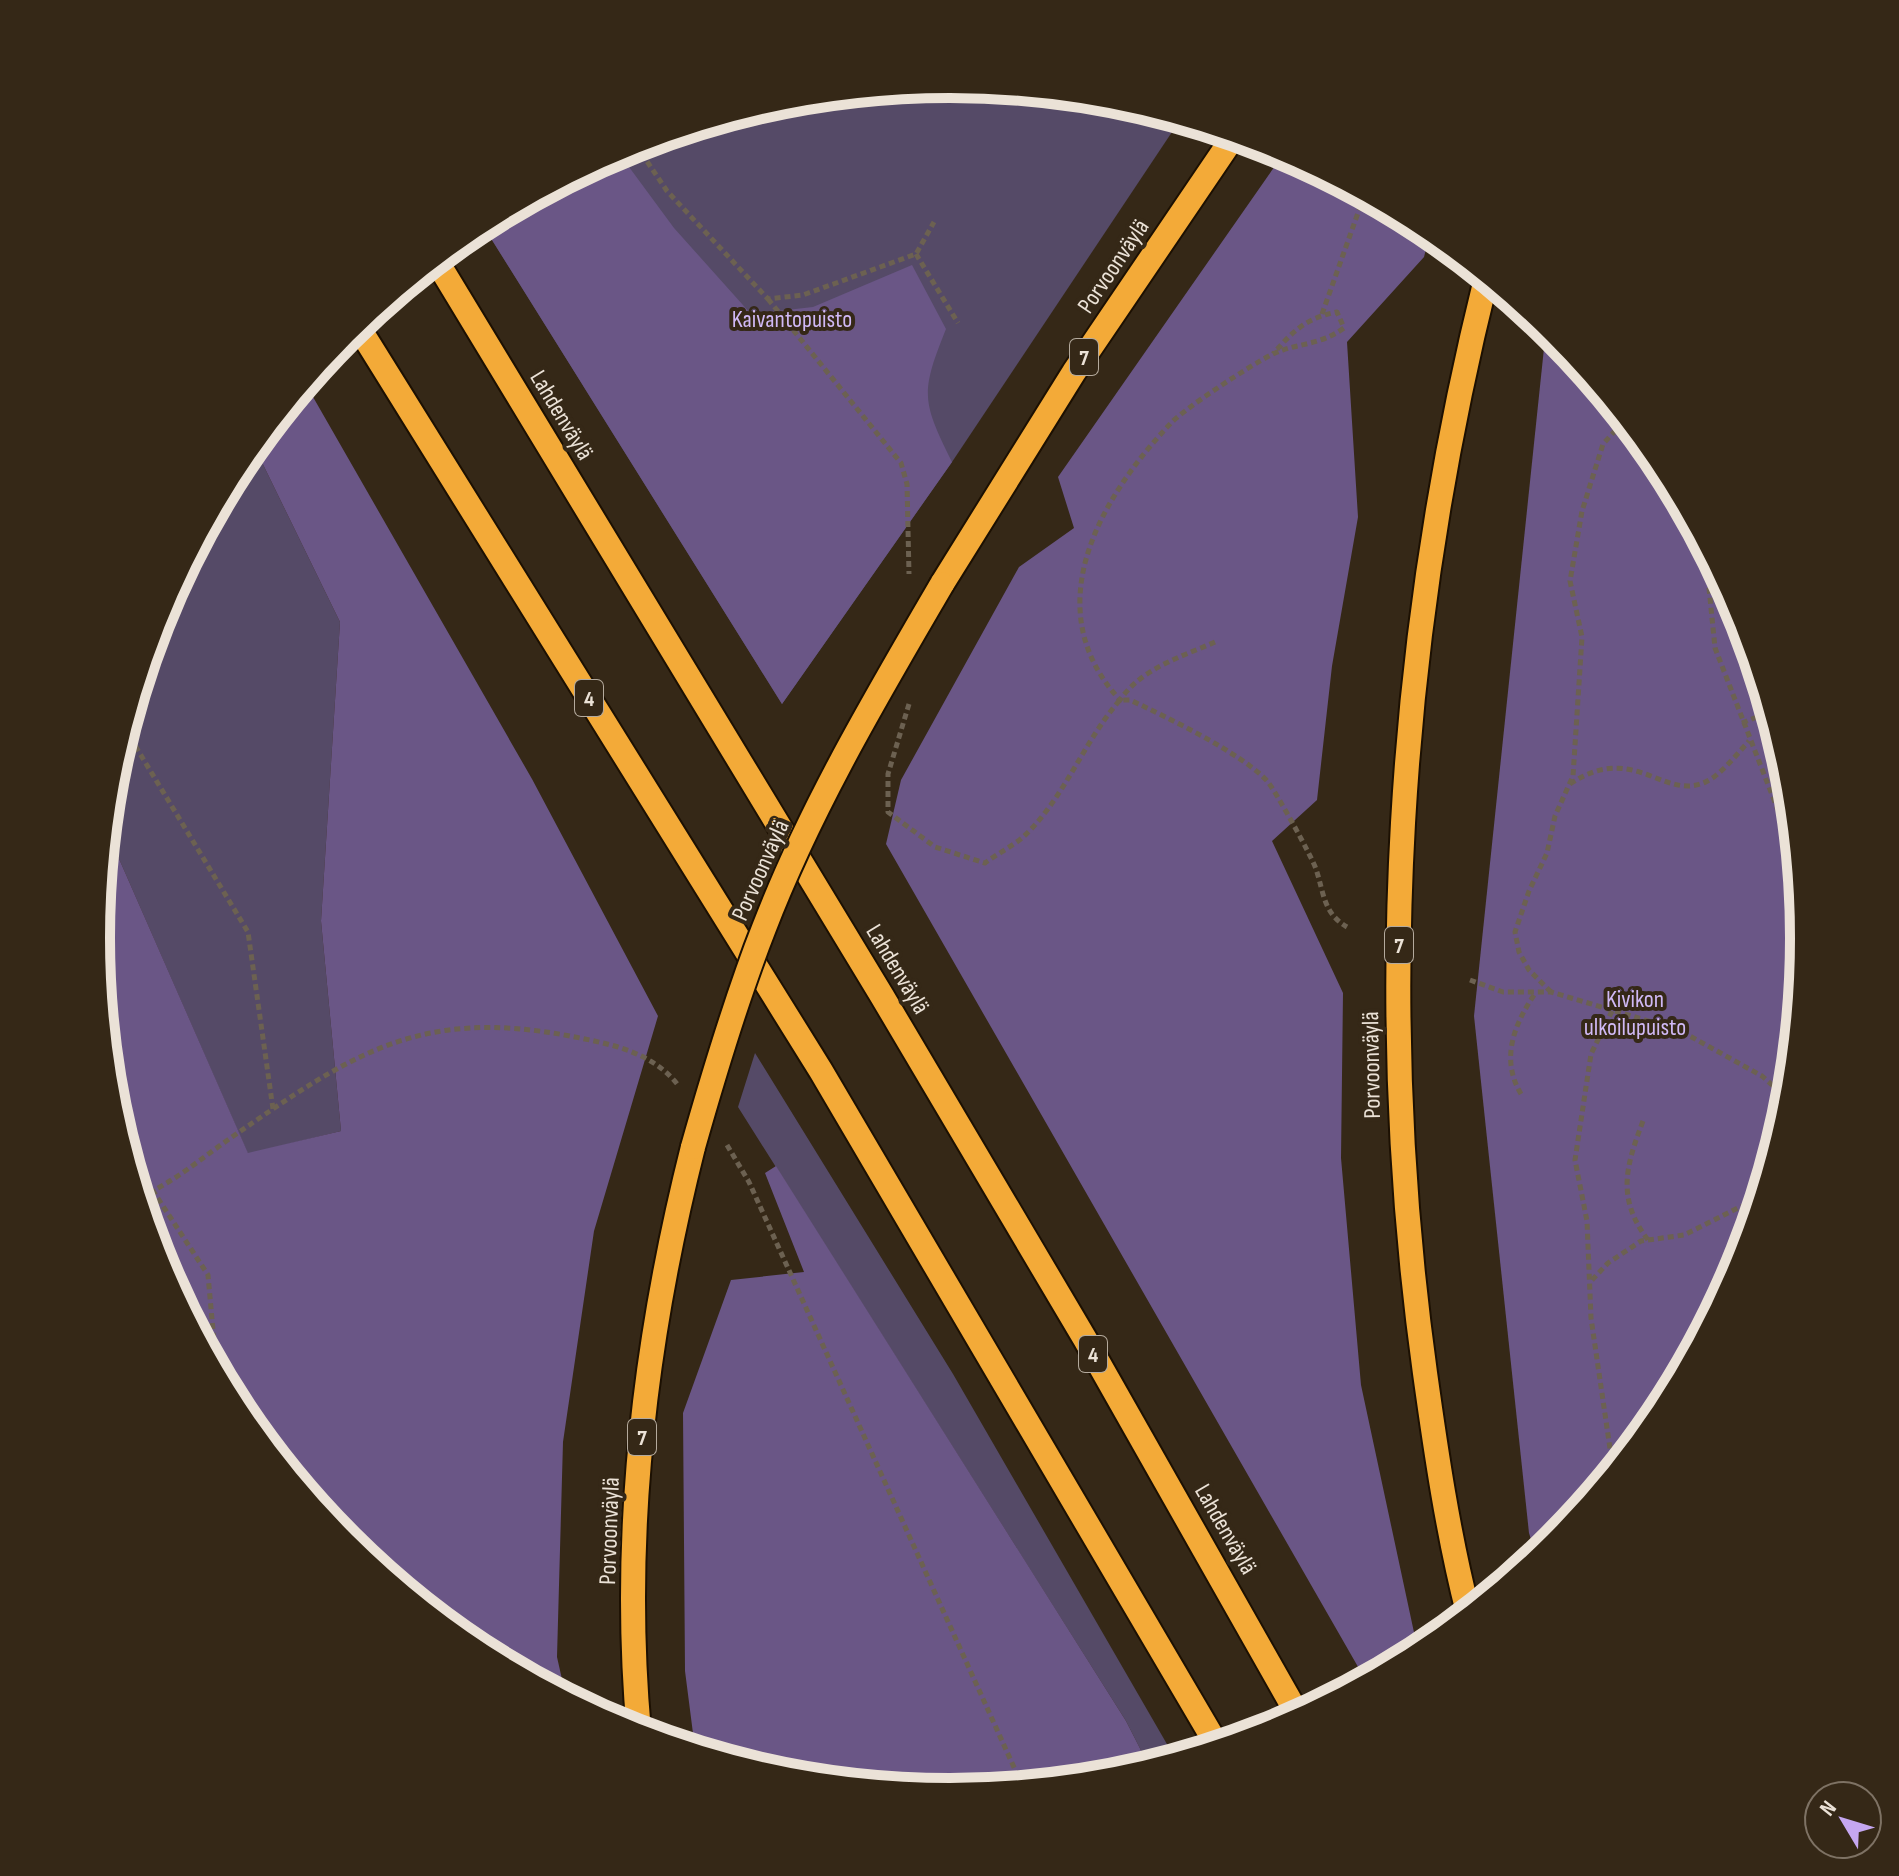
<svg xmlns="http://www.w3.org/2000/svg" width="1899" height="1876" font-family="'Sofia Sans Condensed',sans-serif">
  <rect width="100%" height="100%" fill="#352817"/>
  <!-- green -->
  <g fill="#554a67">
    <path d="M950 84 1117 101 1180 120 952 462 782 704 482 224 623 149 783 100Z"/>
    <path d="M254 446 340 622 321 921 341 1131 248 1154 106 829 112 771 161 611 240 463Z"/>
    <path d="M755 1053 953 1374 1175 1758 1149 1766 1126 1721 738 1107Z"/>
  </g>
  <!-- forest -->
  <g fill="#6a5686">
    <path d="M618 152 674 228 751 314 813 307 912 265 946 329C920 394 922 401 952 462L782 704 482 224Z"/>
    <path d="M1284 153 1430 233 1424 257 1347 342 1358 517 1332 666 1317 800 1272 841 1343 993 1341 1158 1361 1385 1418 1651 1365 1679 886 844 901 780 1019 567 1074 528 1058 477Z"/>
    <path d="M1546 329 1660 464 1739 612 1787 772 1803 938 1787 1105 1738 1265 1659 1413 1553 1542 1536 1556 1529 1533 1474 1016Z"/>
    <path d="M305 383 532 779 658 1016 594 1231 563 1442 557 1657 566 1697 475 1648 345 1542 239 1412 169 1281 161 1237 145 1214 112 1104 96 938 106 829 248 1153 341 1131 321 921 340 622 254 446Z"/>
    <path d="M776 1166 1126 1721 1149 1766 1116 1776 949 1792 782 1775 695 1749 685 1671 683 1413 731 1280 804 1272 765 1173Z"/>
  </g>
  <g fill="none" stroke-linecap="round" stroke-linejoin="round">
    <defs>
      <g id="highway">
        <path d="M436 260 882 996 1085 1339 1298 1715"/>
        <path d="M357 325 821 1071 1217 1745"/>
        <path d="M942 584 1074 372 1234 136"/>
        <path d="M1468 1612C1448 1534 1436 1452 1425 1373 1374 1007 1397 637 1486 279"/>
        <path d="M639 1732C621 1536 645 1337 693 1147"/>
      </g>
    </defs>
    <!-- highway casing -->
    <use href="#highway" stroke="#1c1002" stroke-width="28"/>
    <!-- path -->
    <g stroke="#6c6151" stroke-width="5" stroke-dasharray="6 4" stroke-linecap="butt">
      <path d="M636 145 667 191 768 299 803 295 916 254 934 222"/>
      <path d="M916 254 958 323"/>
      <path d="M768 299 901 463 907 484 909 574"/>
      <path d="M1322 314 1364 196"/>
      <path d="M1705 548 1715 648 1795 854"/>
      <path d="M1709 582 1719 575"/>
      <path d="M1215 642C1181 657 1142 668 1120 700 1036 609 1099 499 1171 423 1185 408 1251 365 1271 355 1297 342 1317 347 1344 328L1337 312C1306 318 1293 331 1273 354"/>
      <path d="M909 704 888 774V812L935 847 985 863C997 854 1011 847 1022 838 1064 800 1083 742 1120 700H1130C1165 716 1245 755 1268 782 1276 792 1312 857 1316 869 1324 893 1323 913 1347 927"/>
      <path d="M1742 723 1769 712"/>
      <path d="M125 729 248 932 273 1109"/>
      <path d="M1570 784C1638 738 1667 810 1714 777 1727 767 1738 753 1749 741"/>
      <path d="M1470 980 1503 992H1551L1679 1030 1762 1076 1788 1099"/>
      <path d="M1551 992 1529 970 1519 952 1515 932 1529 891 1547 853 1555 816 1573 776 1582 637 1570 581 1582 511 1603 444 1624 421"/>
      <path d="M1612 1011 1591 1054 1575 1160 1587 1221 1591 1318 1613 1469"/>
      <path d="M1521 1094C1500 1059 1514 1024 1536 992"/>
      <path d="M1643 1121C1626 1166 1616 1198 1648 1240"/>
      <path d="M727 1145 749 1182 1022 1785"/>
      <path d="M125 1148 208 1275 216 1363 248 1423"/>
      <path d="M140 1197C173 1183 203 1157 232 1137 351 1055 418 1007 570 1036 610 1044 651 1051 678 1085"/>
      <path d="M1592 1280 1608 1263 1641 1241 1684 1235 1740 1207 1757 1203"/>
    </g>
    <!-- highway -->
    <use href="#highway" stroke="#f3aa38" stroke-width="24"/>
    <defs>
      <path id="highway-bridge" d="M693 1147C714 1073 736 999 764 928 810 808 878 694 942 584"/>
    </defs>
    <!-- highway-bridge casing -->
    <use href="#highway-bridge" stroke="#1c1002" stroke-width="28" stroke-linecap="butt"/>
    <!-- highway-bridge -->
    <use href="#highway-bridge" stroke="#f3aa38" stroke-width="24"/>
  </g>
  <g text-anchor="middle" stroke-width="8" stroke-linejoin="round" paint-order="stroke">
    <!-- shield labels -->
    <g fill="#352817" stroke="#b4aa9d" stroke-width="2">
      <rect x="1070" y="339" width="28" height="36" rx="6"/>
      <rect x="575" y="680" width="28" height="36" rx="6"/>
      <rect x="1385" y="927" width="28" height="36" rx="6"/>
      <rect x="1079" y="1336" width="28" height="36" rx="6"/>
      <rect x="628" y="1419" width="28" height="36" rx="6"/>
    </g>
    <g font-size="22" font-weight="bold" fill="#ebe2d7">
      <text x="1084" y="365">7</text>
      <text x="589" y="706">4</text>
      <text x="1399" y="953">7</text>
      <text x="1093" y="1362">4</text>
      <text x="642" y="1445">7</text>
    </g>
    <!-- street labels -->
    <g font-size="24" fill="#ebe2d7" stroke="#352817">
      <text transform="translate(1113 266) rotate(-56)" y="8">Porvoonväylä</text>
      <text transform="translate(562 415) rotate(59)" y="8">Lahdenväylä</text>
      <text transform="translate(760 870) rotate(-66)" y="8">Porvoonväylä</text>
      <text transform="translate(898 969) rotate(59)" y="8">Lahdenväylä</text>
      <text transform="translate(1371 1065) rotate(-91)" y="8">Porvoonväylä</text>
      <text transform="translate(1226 1529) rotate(60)" y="8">Lahdenväylä</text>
      <text transform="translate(609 1531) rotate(-88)" y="8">Porvoonväylä</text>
    </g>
    <!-- park labels -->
    <g font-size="24" fill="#d0b9f5" stroke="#352817">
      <text x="792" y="327">Kaivantopuisto</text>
      <text x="1635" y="1007">Kivikon<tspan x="1635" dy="28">ulkoilupuisto</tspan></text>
    </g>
  </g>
  <!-- crop -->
  <path d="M0 0H1899V1876H0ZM110 938a840 840 0 1 1 1680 0a840 840 0 1 1-1680 0Z" fill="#352817" fill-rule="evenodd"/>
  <path fill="none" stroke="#ebe2d7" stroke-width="10" d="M110 938a840 840 0 1 1 1680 0a840 840 0 1 1-1680 0Z"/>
  <!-- north arrow -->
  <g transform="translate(1843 1820) rotate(308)"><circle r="38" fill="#352817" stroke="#7e7264" stroke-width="2"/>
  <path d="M0-6L14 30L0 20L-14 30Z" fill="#c5a7f1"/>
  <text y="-12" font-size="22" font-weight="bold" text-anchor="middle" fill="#ebe2d7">N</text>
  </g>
</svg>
